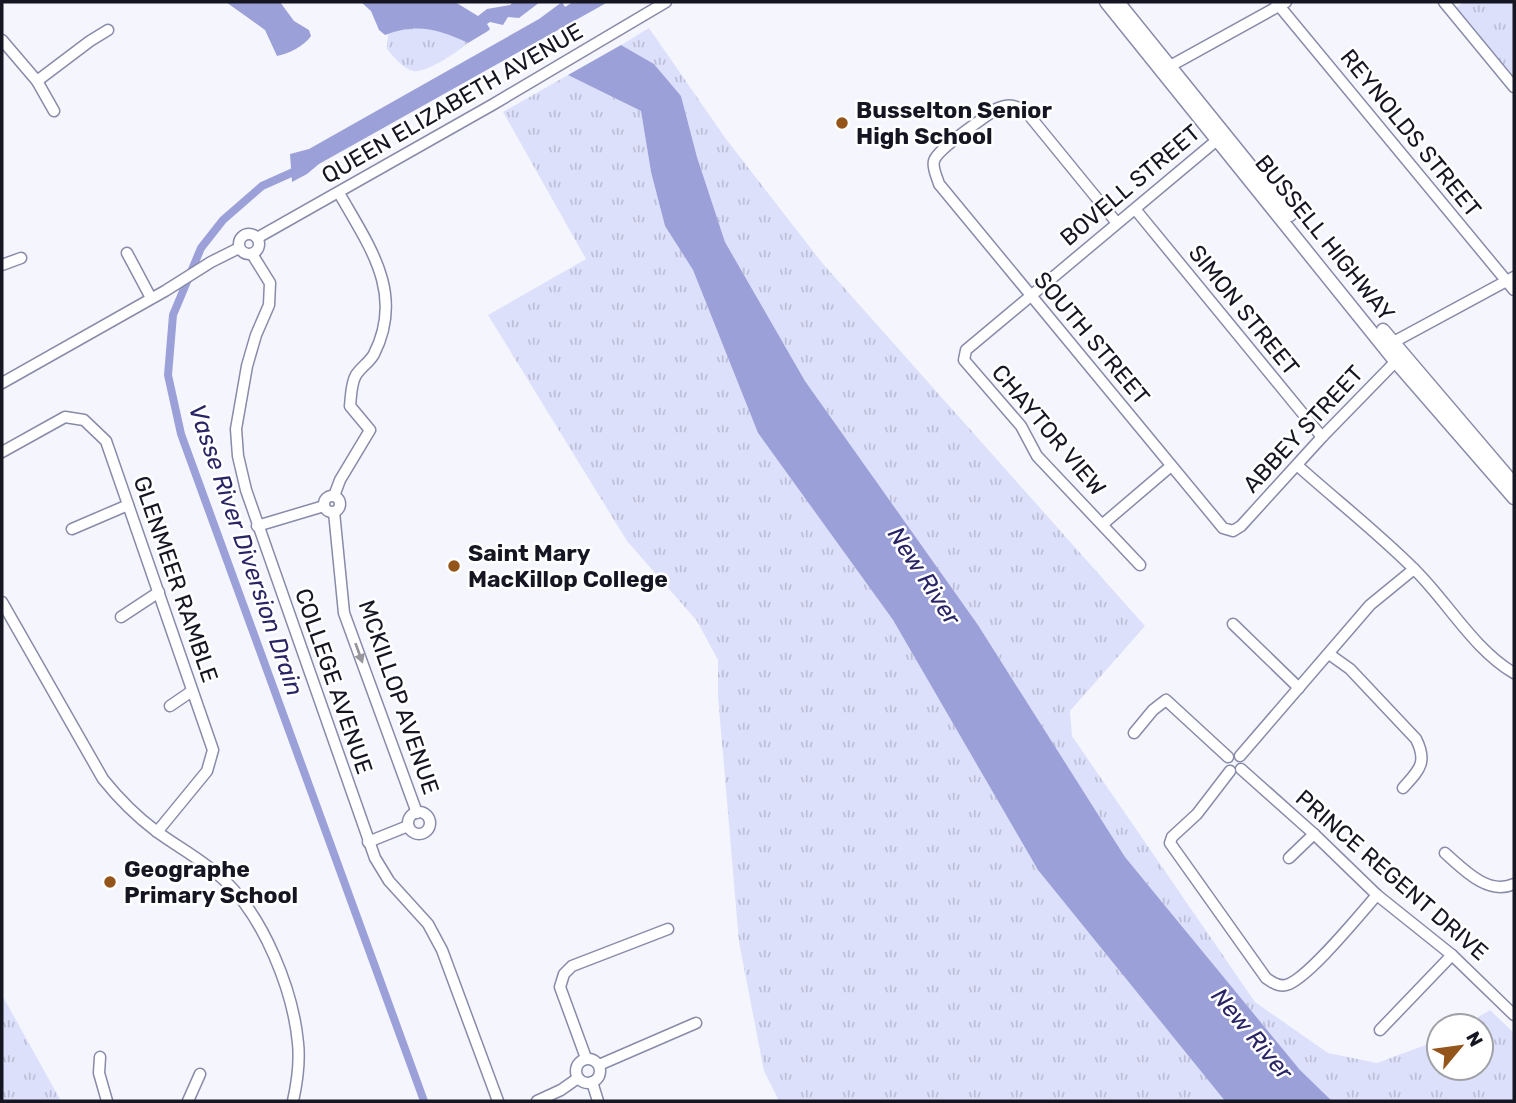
<svg xmlns="http://www.w3.org/2000/svg" width="1516" height="1103" font-family="Rubik,sans-serif">
  <defs>
    <pattern id="grass-tufts" width="24" height="20" patternUnits="userSpaceOnUse" patternTransform="scale(1.75)"><rect width="24" height="20" fill="#dde0fb"/><path d="M3 7l-1-3M5 7V3M7 7l1-3M15 17l-1-3M17 17v-4M19 17l1-3" fill="none" stroke="#bdbfd7"/></pattern>
  </defs>
  <rect width="100%" height="100%" fill="#f5f6fd"/>
  <!-- grass -->
  <g fill="url(#grass-tufts)">
    <path d="M1464 2H1514V79L1456 8Z"/>
    <path d="M421 27 442 31 468 43C459 51 425 74 413 71 403 69 394 57 387 49L388 35 393 31Z"/>
    <path d="M649 28 726 139 823 264 1145 626 1070 711 1072 736 1255 1002 1328 1053 1377 1063 1439 1040V1068H1481V1026H1463L1490 1010 1514 1033V1101H1332L1300 1070 1125 857 978 625 805 381 725 242 697 157 681 96 654 64 621 45Z"/>
    <path d="M568 75 641 111 651 172 665 226 693 270 758 433 893 620 1038 870 1225 1101H779L764 1071 739 942 718 696V660L697 621 627 541 488 315 586 259 503 112Z"/>
    <path d="M2 995 61 1101H2Z"/>
  </g>
  <!-- water -->
  <g fill="#9ca0d9">
    <path d="M226 2H280L294 21 309 30 311 36C303 47 290 53 277 56L265 30Z"/>
    <path d="M361 2H455L478 16 487 9 510 5 513 2H540L519 18 508 17 503 25 490 22 487 24 490 29 488 31 468 43C438 29 417 23 385 35L379 30 371 11Z"/>
    <path d="M562 2 565 7 573 2H608L319 164 307 174 292 182 290 154 309 149 539 19Z"/>
    <path d="M621 45 654 64 681 96 697 157 725 242 805 381 978 625 1125 857 1300 1070 1332 1101H1225L1038 870 893 620 758 433 693 270 665 226 651 172 641 111 568 75Z"/>
  </g>
  <g fill="none" stroke-linecap="round" stroke-linejoin="round">
    <!-- canal -->
    <path stroke="#9ca0d9" stroke-width="8" d="M300 169 262 186 223 220 201 248 173 315 168 375 181 434 424 1101"/>
    <defs>
      <g id="minor">
        <path d="M1276 2 1514 290"/>
        <path d="M1444 2 1514 87"/>
        <path d="M2 40 37 81 54 111"/>
        <path d="M1163 70 1286 2"/>
        <path d="M37 81 90 41 108 30"/>
        <path d="M1135 209 1322 437"/>
        <path d="M1117 223 1028 114C1016 105 1010 103 996 109 984 118 937 149 934 161 932 168 937 177 939 184L1223 528 1233 531 1241 526 1322 437 1401 356"/>
        <circle cx="249" cy="244" r="10"/>
        <path d="M257 238 492 105 666 2"/>
        <path d="M127 253 151 298"/>
        <path d="M252 254 270 283 269 305 256 335 247 366 236 429 238 456 246 490 375 858 389 881 428 924 442 950 498 1101"/>
        <path d="M2 265 21 258"/>
        <path d="M1388 345 1514 277"/>
        <path d="M2 383 165 291 211 262 239 248"/>
        <path d="M2 452 65 417 84 420 106 441 213 750 207 771 157 832"/>
        <path d="M1298 466C1336 500 1378 533 1414 569 1447 601 1474 650 1514 673"/>
        <circle cx="332" cy="504" r="8"/>
        <path d="M334 496 340 480 370 430 350 406C351 397 351 383 356 375 361 367 370 362 374 354 405 293 369 246 339 193"/>
        <path d="M334 512 344 613 417 813"/>
        <path d="M1103 524 1171 466"/>
        <path d="M257 526 324 506"/>
        <path d="M72 529 128 505"/>
        <path d="M1140 565 1037 456 1021 426 964 360 966 350 1223 135"/>
        <path d="M2 602 103 779C119 799 136 816 156 831 179 848 205 861 225 881 264 918 293 990 298 1043 300 1062 297 1083 293 1101"/>
        <path d="M121 617 159 592"/>
        <path d="M1233 624 1299 688"/>
        <path d="M1329 654 1350 669 1416 739C1428 763 1419 770 1403 788"/>
        <path d="M170 706 192 691"/>
        <path d="M1134 733 1153 710 1166 700 1228 757"/>
        <path d="M1240 756 1370 605 1414 569"/>
        <path d="M1241 769 1314 834 1377 895 1452 955 1514 1015"/>
        <path d="M1230 771 1197 814 1172 837 1170 843 1266 978C1272 982 1278 987 1286 985 1307 980 1361 913 1377 895"/>
        <circle cx="419" cy="823" r="11"/>
        <path d="M368 842 408 826"/>
        <path d="M1445 853C1463 869 1488 896 1514 884"/>
        <path d="M1289 858 1314 834"/>
        <path d="M1380 1030 1452 955"/>
        <path d="M100 1057 99 1073 107 1101"/>
        <path d="M586 1058 560 987 564 974 572 966 668 929"/>
        <circle cx="588" cy="1071" r="12"/>
        <path d="M599 1065 696 1023"/>
        <path d="M592 1082 598 1101"/>
        <path d="M188 1101 200 1074"/>
        <path d="M537 1101 561 1090 578 1078"/>
      </g>
      <g id="major">
        <path d="M1106 2 1395 361 1514 498"/>
        <path d="M1118 2 1290 215"/>
        <path d="M1383 330 1514 484"/>
      </g>
    </defs>
    <!-- minor casing -->
    <use href="#minor" stroke="#888ba9" stroke-width="13"/>
    <!-- major casing -->
    <use href="#major" stroke="#888ba9" stroke-width="15"/>
    <!-- minor -->
    <use href="#minor" stroke="#fff" stroke-width="10"/>
    <!-- major -->
    <use href="#major" stroke="#fff" stroke-width="12"/>
  </g>
  <!-- one-way arrows -->
  <defs><path id="oneway-solid" d="M-6-.8H1V-3.2L6.5 0L1 3.2V.8H-6Z" transform="scale(1.75)"/></defs>
  <use fill="#96969c" href="#oneway-solid" transform="translate(359 653) rotate(70)"/>
  <!-- markers -->
  <g fill="#93551a" stroke="#fff" stroke-width="2.5">
    <circle cx="842" cy="123" r="7"/>
    <circle cx="454" cy="566" r="7"/>
    <circle cx="110" cy="882" r="7"/>
  </g>
  <g text-anchor="middle" stroke-width="5" stroke-linejoin="round" paint-order="stroke">
    <!-- street labels -->
    <g font-size="23" fill="#151622" stroke="#fff">
      <text transform="translate(452 103) rotate(-30)" y="8">QUEEN ELIZABETH AVENUE</text>
      <text transform="translate(1411 133) rotate(51)" y="8">REYNOLDS STREET</text>
      <text transform="translate(1130 185) rotate(-40)" y="8">BOVELL STREET</text>
      <text transform="translate(1325 238) rotate(51)" y="8">BUSSELL HIGHWAY</text>
      <text transform="translate(1244 310) rotate(51)" y="8">SIMON STREET</text>
      <text transform="translate(1092 338) rotate(50)" y="8">SOUTH STREET</text>
      <text transform="translate(1303 429) rotate(-47)" y="8">ABBEY STREET</text>
      <text transform="translate(1049 430) rotate(50)" y="8">CHAYTOR VIEW</text>
      <text transform="translate(176 579) rotate(71)" y="8">GLENMEER RAMBLE</text>
      <text transform="translate(334 681) rotate(71)" y="8">COLLEGE AVENUE</text>
      <text transform="translate(399 697) rotate(71)" y="8">MCKILLOP AVENUE</text>
      <text transform="translate(1392 875) rotate(41)" y="8">PRINCE REGENT DRIVE</text>
    </g>
    <!-- poi labels -->
    <g font-size="23" font-weight="bold" fill="#151622" stroke="#fff" text-anchor="start">
      <text x="856" y="118">Busselton Senior<tspan x="856" dy="26">High School</tspan></text>
      <text x="468" y="561">Saint Mary<tspan x="468" dy="26">MacKillop College</tspan></text>
      <text x="124" y="877">Geographe<tspan x="124" dy="26">Primary School</tspan></text>
    </g>
    <!-- water labels -->
    <g font-size="24" font-style="italic" fill="#282466" stroke="#fff">
      <text transform="translate(246 550) rotate(71)" y="8">Vasse River Diversion Drain</text>
      <text transform="translate(924 576) rotate(57)" y="8">New River</text>
      <text transform="translate(1252 1034) rotate(50)" y="8">New River</text>
    </g>
  </g>
  <!-- border -->
  <rect width="1516" height="1103" fill="none" stroke="#151622" stroke-width="7"/>
  <!-- north arrow -->
  <g transform="translate(1460 1047) rotate(61)"><circle r="33" fill="#ffffff" stroke="#a1a2a7" stroke-width="2"/>
  <path d="M0-5L12 26L0 18L-12 26Z" fill="#93551a"/>
  <text y="-10" font-size="19" font-weight="bold" text-anchor="middle" fill="#151622">N</text>
  </g>
</svg>
